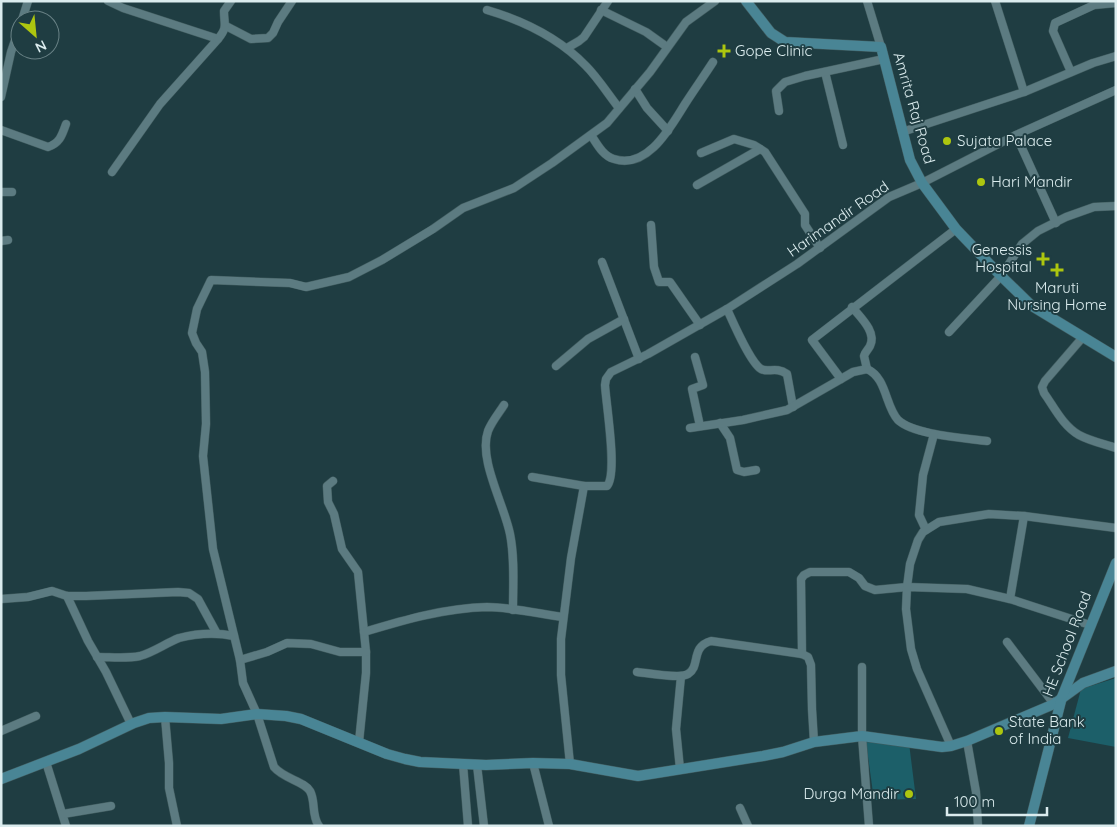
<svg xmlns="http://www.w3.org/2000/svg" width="1117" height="827" font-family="Quicksand,sans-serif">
  <rect width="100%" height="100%" fill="#1f3d42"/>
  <!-- green -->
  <g fill="#1c5f69">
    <path d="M1116 678V747L1068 738 1081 689Z"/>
    <path d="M866 742 909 743 916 799 874 800Z"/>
  </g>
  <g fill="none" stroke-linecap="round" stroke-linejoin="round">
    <defs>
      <g id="street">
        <path d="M108 1 123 8 218 39 160 104 112 172"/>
        <path d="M867 1 881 47"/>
        <path d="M995 1 1024 92"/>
        <path d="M487 10C524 21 559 38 586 66 598 78 608 94 619 108"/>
        <path d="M601 10 646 32 667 47"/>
        <path d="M22 20 28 1"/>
        <path d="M226 26 251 39 268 38 273 33 278 22 292 1"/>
        <path d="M218 39C228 27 224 25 224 11L231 1"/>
        <path d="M567 48 579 41 584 37 608 1"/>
        <path d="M825 72 843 145"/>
        <path d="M1071 72 1053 31 1055 23 1094 5 1116 3"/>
        <path d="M635 89 647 108 668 131"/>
        <path d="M1 97 11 52 20 26"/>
        <path d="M779 111 776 91 785 82 805 76 884 59"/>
        <path d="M1 130 48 147C60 143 62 135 66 124"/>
        <path d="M902 132 1024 92 1093 63 1116 56"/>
        <path d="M591 135C597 144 603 156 614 159 648 170 671 126 685 104 694 90 704 76 713 62"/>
        <path d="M1016 135 1056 223"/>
        <path d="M701 153 734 139 754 145 765 152 805 214V225L820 248"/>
        <path d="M697 185 760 149"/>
        <path d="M1 192H12"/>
        <path d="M651 225 654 267 659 282H670L700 325"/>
        <path d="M1 241 8 240"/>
        <path d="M602 262 639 359"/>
        <path d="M852 307C860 317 877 332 870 346 868 350 865 352 864 356L867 369"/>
        <path d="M727 309C733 322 750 362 761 369 768 373 776 366 787 374L793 407"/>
        <path d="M949 332 1001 276 1022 244 1038 231 1066 217 1094 207 1116 206"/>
        <path d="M1083 337 1045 381 1042 387 1044 393C1054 407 1063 426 1079 435 1090 441 1104 444 1116 448"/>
        <path d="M695 357 703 385 692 389 700 426"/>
        <path d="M556 366 588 339 624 319"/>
        <path d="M841 379 853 372 867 369C887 378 885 406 898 420 914 435 965 438 987 441"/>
        <path d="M504 405C499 413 492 421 488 431 478 459 504 504 510 534 515 559 513 585 513 610"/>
        <path d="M720 423 730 438 737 470 744 472 756 470"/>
        <path d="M690 428 743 420 787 410 841 379 812 340 956 229"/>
        <path d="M532 477 584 486H607C618 474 606 404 605 385L606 379 611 372 648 354 727 309 797 264 889 197 922 183 1016 135 1116 90"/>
        <path d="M333 481 327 486 328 502 334 514 342 549 358 572 366 652V673L359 742"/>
        <path d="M926 530 919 515 923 475 934 434"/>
        <path d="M67 596 88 641 106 672 131 724"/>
        <path d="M1 599 28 597 52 591 67 596H86L178 592 189 593 198 599 216 632"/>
        <path d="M1010 599 1024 516"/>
        <path d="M364 632C404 620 445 608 487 607 509 607 541 614 563 617"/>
        <path d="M1007 642 1054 704"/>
        <path d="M802 654 801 579 804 575 810 572H849L859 578 865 586 875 590 907 587 967 589 1010 599 1090 625"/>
        <path d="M97 657C111 657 126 659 140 656 154 652 166 643 179 638 198 633 215 632 234 636"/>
        <path d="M240 660 267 652 287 643 311 644 340 652H366"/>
        <path d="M862 667V736L869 826"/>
        <path d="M637 672C647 673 680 679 688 674 701 666 690 647 711 641L802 654 808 657 811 665 812 709 814 742"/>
        <path d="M165 717 169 763V788L177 826"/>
        <path d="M1 731 36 716"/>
        <path d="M967 741 976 792 978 826"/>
        <path d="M951 746 917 669 911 649 906 609 907 587 910 564 918 540 923 532 939 522 989 514 1024 516 1116 528"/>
        <path d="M46 762 66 826"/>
        <path d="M533 763 549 826"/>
        <path d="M463 764 468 826"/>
        <path d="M570 764 561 675V639L571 558 584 486"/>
        <path d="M477 765 484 826"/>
        <path d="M680 769 676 729 681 676"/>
        <path d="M740 808 748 826"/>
        <path d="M63 814 111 806"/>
        <path d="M319 826C311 815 316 802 310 791 304 781 284 779 274 767L257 714 243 683 240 660 213 549 203 456 206 424 205 372 202 352 196 343 192 333 197 309 211 280 290 283 306 287 349 277 382 260 433 229 463 208 514 188 552 163 607 123 650 72 686 22 715 1"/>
      </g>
      <g id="secondary">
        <path d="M746 1 771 33 785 42 881 47 910 160 922 183 956 229 1001 276 1032 306 1116 357"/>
        <path d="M1 779 79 749 134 723 149 718 165 717 221 719 257 714 286 716 301 719 387 754 405 759 420 762 486 765 533 763 570 764 638 776 763 756 783 752 814 742 862 736 942 747 951 746 967 741 1054 704 1083 683 1116 671"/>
        <path d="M1029 826 1062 697 1116 563"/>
      </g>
    </defs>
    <!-- street casing -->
    <use href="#street" stroke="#415c5f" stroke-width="9"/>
    <!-- secondary casing -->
    <use href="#secondary" stroke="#415c5f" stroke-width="11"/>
    <!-- street -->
    <use href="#street" stroke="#5c7b81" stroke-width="8"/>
    <!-- secondary -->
    <use href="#secondary" stroke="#498595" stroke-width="10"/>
  </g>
  <!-- markers -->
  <g fill="#adc60f" stroke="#1f3d42" stroke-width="2">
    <path d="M721.5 43.5h5v5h5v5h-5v5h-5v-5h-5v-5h5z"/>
    <circle cx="947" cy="141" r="5"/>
    <circle cx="981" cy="182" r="5"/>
    <path d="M1040.5 251.5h5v5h5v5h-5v5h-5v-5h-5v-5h5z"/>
    <path d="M1054.5 262.5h5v5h5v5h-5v5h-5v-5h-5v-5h5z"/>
    <circle cx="999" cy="731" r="5"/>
    <circle cx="909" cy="794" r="5"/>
  </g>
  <g text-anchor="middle" stroke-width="4" stroke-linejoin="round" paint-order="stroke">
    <!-- poi labels -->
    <g font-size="15" fill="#dbecee" stroke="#1f3d42" text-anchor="start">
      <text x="735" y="56">Gope Clinic</text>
      <text x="957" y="146">Sujata Palace</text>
      <text x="991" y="187">Hari Mandir</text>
      <text x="1032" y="255" text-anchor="end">Genessis<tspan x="1032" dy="17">Hospital</tspan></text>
      <text x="1057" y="293" text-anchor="middle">Maruti<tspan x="1057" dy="17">Nursing Home</tspan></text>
      <text x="1009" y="727">State Bank<tspan x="1009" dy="17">of India</tspan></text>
      <text x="899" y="799" text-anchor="end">Durga Mandir</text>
    </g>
    <!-- street labels -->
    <g font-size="15" fill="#dbecee" stroke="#1f3d42">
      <text transform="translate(914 108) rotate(74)" y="5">Amrita Raj Road</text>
      <text transform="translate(838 219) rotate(-35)" y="5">Harimandir Road</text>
      <text transform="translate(1067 644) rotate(-69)" y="5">HE School Road</text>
    </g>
  </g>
  <!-- border -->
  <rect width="1117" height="827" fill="none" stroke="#dbecee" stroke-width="5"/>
  <!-- north arrow -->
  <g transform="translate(35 35) rotate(153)"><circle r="24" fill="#1f3d42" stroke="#6a8387"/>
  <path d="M0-4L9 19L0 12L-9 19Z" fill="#adc60f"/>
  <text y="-8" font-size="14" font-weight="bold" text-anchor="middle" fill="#dbecee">N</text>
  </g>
  <!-- scale -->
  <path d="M947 807v8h100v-8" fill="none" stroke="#dbecee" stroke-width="2.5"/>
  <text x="954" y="807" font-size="15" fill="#dbecee" stroke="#1f3d42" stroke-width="4" paint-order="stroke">100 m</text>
</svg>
